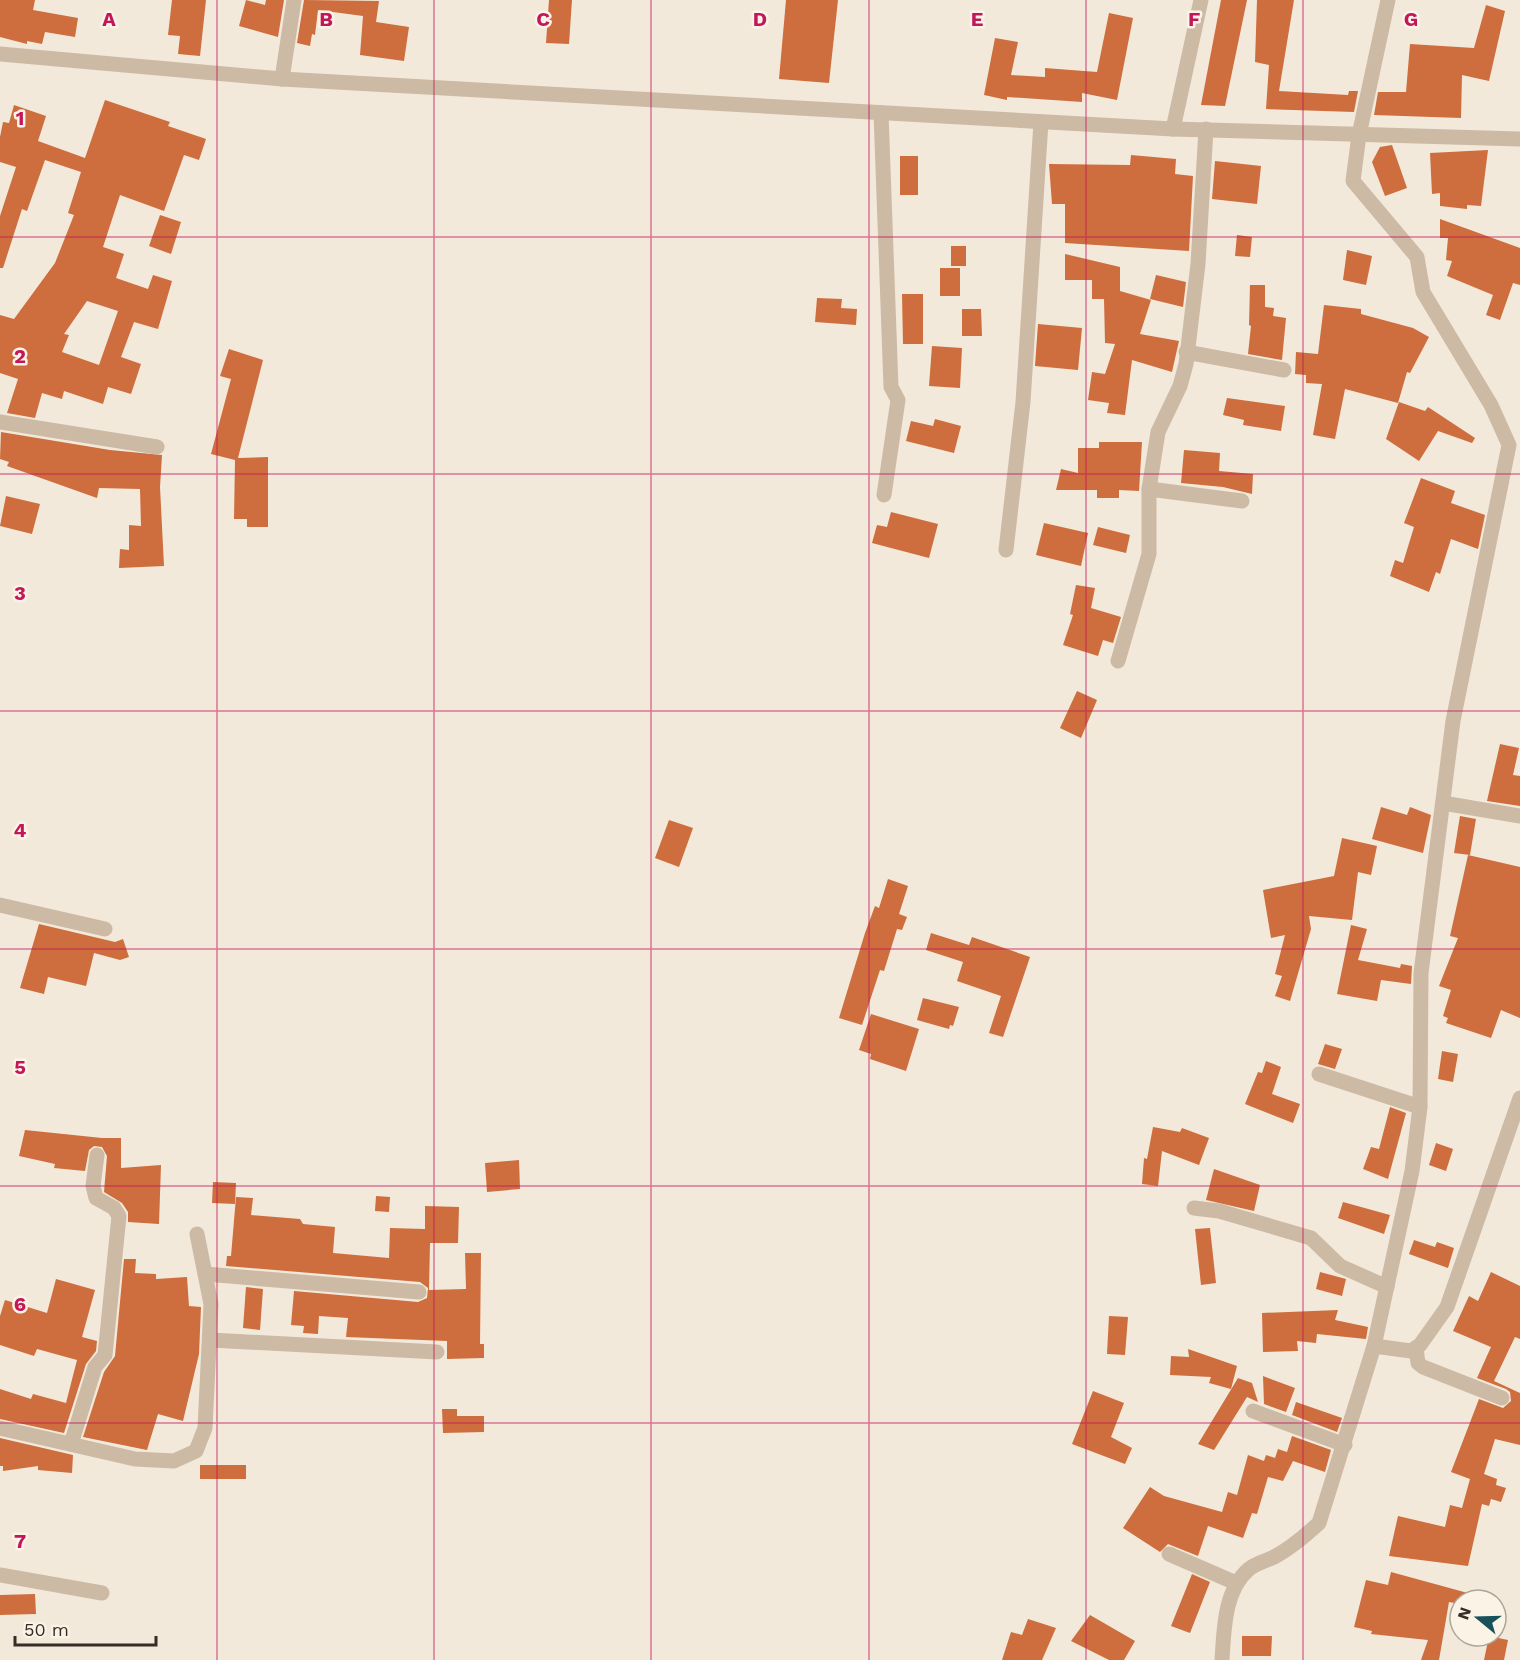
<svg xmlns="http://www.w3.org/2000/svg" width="1520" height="1660" font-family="'Work Sans',sans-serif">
  <rect width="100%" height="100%" fill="#f3e9da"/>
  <!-- building -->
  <g fill="#ce6d3d" fill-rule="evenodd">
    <path d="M0 0H35L33 10 78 18 75 37 45 32 42 44 27 41V44L0 37Z"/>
    <path d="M172 0H206L200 56 178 54 180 36 168 35Z"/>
    <path d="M246 0 265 5 266 0H284L278 37 239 26Z"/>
    <path d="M304 0 379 1 376 22 409 27 404 61 360 55 363 16 318 10 315 35 312 34 310 46 297 43Z"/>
    <path d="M549 0H572L569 44 546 43Z"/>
    <path d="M786 0H838L829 83 779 79Z"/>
    <path d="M1221 0H1247L1225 106 1201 105Z"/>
    <path d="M1257 0H1294L1279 91 1348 95 1349 91H1358L1354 112 1266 109 1269 65 1255 62Z"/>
    <path d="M1486 5 1505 11 1489 81 1462 75 1461 118 1374 115 1378 92H1406L1410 44 1474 48Z"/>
    <path d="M1109 13 1133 18 1117 100 1082 93V102L1007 97V100L984 95 995 38 1018 42 1011 75 1045 77V68L1097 72Z"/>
    <path d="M105 100 170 122 168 126 206 139 199 160 184 155 164 211 120 195 103 247 124 254 116 278 148 289 153 275 172 281 158 329 134 322 121 357 141 364 131 394 108 387 103 404 64 391 62 399 42 393 35 418 7 413 18 379 0 373V315L14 319 55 263 74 215 68 213 81 172 45 160 27 211 22 209 3 268H0V216L16 167 0 162V137L3 122 9 123 14 105 46 116 38 141 85 158ZM87 301 118 311 99 365 62 352 69 335 64 334Z"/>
    <path d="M1392 145 1407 188 1385 196 1372 162 1380 147Z"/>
    <path d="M1488 150 1481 206 1467 205V209L1440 206V193L1432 194 1430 153Z"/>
    <path d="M1131 155 1176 159 1175 174 1193 176 1189 251 1065 243V204H1052L1049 164 1130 165Z"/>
    <rect x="900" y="156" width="18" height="39"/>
    <path d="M1215 161 1261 166 1257 204 1212 199Z"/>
    <path d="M160 215 181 222 171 254 149 246Z"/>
    <path d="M1440 219 1520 248V285L1513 283 1500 320 1486 315 1493 295 1447 276 1452 261 1446 260 1448 238H1440Z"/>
    <path d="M1237 235 1252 237 1250 257 1235 256Z"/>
    <rect x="951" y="246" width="15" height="20"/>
    <path d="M1347 250 1372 256 1366 285 1343 280Z"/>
    <path d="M1065 254 1120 267V291L1151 300 1140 334 1179 341 1172 372 1132 360 1125 415 1107 413 1109 403 1088 400 1092 372 1105 374 1115 344 1105 343 1104 299H1092V280H1065Z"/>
    <rect x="940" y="268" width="20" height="28"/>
    <path d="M1156 275 1186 282 1183 307 1150 299Z"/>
    <path d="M1250 285H1265V307L1274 308 1273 316 1286 318 1282 360 1248 354 1251 326 1249 325Z"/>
    <path d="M902 294H923V344H903Z"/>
    <path d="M817 298 842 299 841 308 857 309 856 325 815 322Z"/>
    <path d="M1324 305 1361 309V314L1413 328 1429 337 1410 373 1407 372 1398 403 1345 389 1335 439 1313 435 1322 384 1306 383V375L1295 374 1296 352 1318 354Z"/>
    <path d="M962 309H981L982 336H962Z"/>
    <path d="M1038 324 1082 328 1078 370 1035 366Z"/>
    <path d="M932 346 962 348 960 388 929 386Z"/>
    <path d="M229 349 263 360 238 458 268 457V527H247V519H234L235 460 211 454 231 379 220 376Z"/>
    <path d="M1227 398 1285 406 1281 431 1243 425 1244 420 1223 415Z"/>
    <path d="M1399 402 1425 411 1428 407 1475 438 1472 443 1438 431 1419 461 1386 439Z"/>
    <path d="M935 419 961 426 954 453 906 441 911 421 933 426Z"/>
    <path d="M1 432 110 450 162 455 160 487 164 566 119 568 120 549 129 550V525L141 526 140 489 99 488 97 498 7 466 9 462 0 459Z"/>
    <path d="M1099 442H1142L1139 491 1119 490V498H1097V490H1056L1061 469 1078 473V448H1099Z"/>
    <path d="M1184 450 1220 453 1219 471 1253 474 1252 494 1223 487 1181 483Z"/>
    <path d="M1421 478 1455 491 1451 503 1485 515 1478 549 1451 539 1440 574 1436 572 1429 592 1390 576 1395 560 1403 563 1414 527 1404 523Z"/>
    <path d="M6 496 40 504 32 534 0 526Z"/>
    <path d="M891 512 938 524 929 558 872 543 877 525 887 527Z"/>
    <path d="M1044 523 1088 533 1081 566 1036 555Z"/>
    <path d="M1098 527 1130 535 1126 553 1093 545Z"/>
    <path d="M1076 585 1095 588 1091 608 1121 617 1113 643 1103 640 1098 656 1063 645 1073 615 1070 614Z"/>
    <path d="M1077 691 1097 700 1081 738 1060 728Z"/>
    <path d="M1500 744 1519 748 1513 775 1520 776V806L1487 801Z"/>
    <path d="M1381 807 1407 815 1410 807 1431 815 1423 853 1372 839Z"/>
    <path d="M1460 816 1476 819 1470 855 1454 853Z"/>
    <path d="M669 820 693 828 679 867 655 858Z"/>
    <path d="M1342 838 1377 846 1371 875 1358 872 1352 920 1309 916 1311 929 1290 1001 1275 996 1282 976 1275 974 1285 935 1271 938 1263 890 1334 876Z"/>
    <path d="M1468 855 1520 867V1018L1501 1010 1491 1038 1446 1023 1448 1018 1443 1016 1451 990 1439 986 1458 938 1450 936Z"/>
    <path d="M888 879 908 886 899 914 907 917 902 930 897 929 884 971 880 970 862 1025 839 1018 865 933 875 906 879 908Z"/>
    <path d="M39 924 115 942 123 939 129 957 120 960 94 953 86 986 48 977 44 994 20 988Z"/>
    <path d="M1351 925 1367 929 1358 960 1400 968 1401 964 1412 966 1411 984 1381 980 1377 1001 1337 994Z"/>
    <path d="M931 933 969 945 972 937 1030 957 1003 1037 989 1033 1001 996 957 981 963 962 926 950Z"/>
    <path d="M923 998 959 1007 953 1026 950 1025 949 1029 917 1020Z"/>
    <path d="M871 1014 919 1029 906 1071 870 1059 871 1054 859 1050Z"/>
    <path d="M1325 1044 1342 1049 1335 1069 1318 1064Z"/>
    <path d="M1442 1051 1458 1054 1453 1082 1438 1079Z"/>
    <path d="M1266 1061 1281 1067 1272 1094 1300 1104 1293 1123 1245 1104 1258 1072 1262 1073Z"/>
    <path d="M1390 1107 1406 1113 1388 1179 1363 1169 1371 1147 1379 1149Z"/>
    <path d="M1153 1127 1180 1132 1182 1128 1209 1138 1199 1165 1162 1151 1158 1186 1142 1184 1144 1158 1147 1159Z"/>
    <path d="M25 1130 102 1138H121V1168L161 1165 159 1224 128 1222V1212L122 1203 104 1192 107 1156 102 1147 94 1146 89 1150 85 1171 54 1168 55 1164 19 1156Z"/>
    <path d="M1436 1143 1453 1149 1446 1171 1429 1165Z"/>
    <path d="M519 1160 520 1189 487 1192 485 1163Z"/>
    <path d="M1214 1169 1260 1185 1254 1211 1206 1200Z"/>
    <path d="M213 1182 236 1183 235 1204 212 1203Z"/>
    <path d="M376 1196 390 1197 389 1212 375 1211Z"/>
    <path d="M236 1197 253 1198 251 1215 300 1219 303 1224 335 1227 333 1253 389 1258 390 1228 425 1229V1206L459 1207 458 1243H430L429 1290 466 1289 465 1253H481L480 1344H484V1358L447 1359V1341L346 1337 348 1318 319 1316 318 1334 303 1333 304 1326 291 1325 294 1291 418 1302 427 1298 428 1288 420 1282 226 1266 227 1256H231Z"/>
    <path d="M1343 1202 1390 1215 1384 1234 1338 1218Z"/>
    <path d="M1210 1228 1216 1283 1201 1285 1195 1229Z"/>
    <path d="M1414 1240 1435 1247 1437 1242 1454 1248 1448 1268 1409 1254Z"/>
    <path d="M124 1259H136L135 1273 156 1274V1279L187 1277 189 1306 201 1307 199 1354 183 1421 158 1414 147 1450 83 1437 104 1372 115 1356Z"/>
    <path d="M1320 1272 1346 1279 1342 1296 1316 1289Z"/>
    <path d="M1491 1272 1520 1286V1339L1515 1337 1494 1381 1520 1393V1445L1495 1439 1484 1474 1497 1479 1496 1485 1506 1488 1501 1502 1491 1499 1489 1506 1482 1504 1468 1566 1389 1556 1398 1516 1445 1527 1450 1505 1462 1508 1470 1479 1451 1472 1479 1399 1503 1408 1511 1401 1510 1392 1506 1389 1477 1378 1491 1347 1453 1331 1469 1296 1478 1301Z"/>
    <path d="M56 1279 95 1290 82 1337 97 1341 96 1351 86 1364 64 1433 0 1419V1389L31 1399 33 1394 66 1403 77 1360 37 1349 34 1356 0 1345V1316L5 1300 47 1313Z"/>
    <path d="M246 1287 263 1289 260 1330 243 1328Z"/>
    <path d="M1338 1310 1335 1320 1368 1327 1366 1339 1317 1334 1316 1343 1297 1341 1298 1351 1263 1352 1262 1313Z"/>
    <path d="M1109 1316 1128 1317 1125 1355 1107 1354Z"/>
    <path d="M1188 1349 1237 1366 1231 1389 1209 1383 1211 1377 1170 1375 1171 1356 1189 1357Z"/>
    <path d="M1263 1376 1295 1388 1286 1412 1264 1404Z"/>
    <path d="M1238 1378 1252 1383 1258 1402 1247 1397 1214 1450 1198 1444Z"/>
    <path d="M1093 1391 1124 1403 1111 1437 1132 1448 1125 1464 1072 1444Z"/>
    <path d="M1296 1402 1342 1418 1337 1432 1292 1415Z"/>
    <path d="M442 1409H457V1416H484V1432L443 1433Z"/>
    <path d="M1292 1436 1331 1450 1325 1472 1293 1461 1283 1481 1268 1477 1257 1514 1252 1513 1243 1538 1208 1526 1198 1556 1168 1544 1160 1552 1123 1528 1150 1487 1164 1496 1222 1512 1228 1492 1237 1495 1248 1455 1264 1461 1266 1455 1275 1458 1278 1449 1287 1452Z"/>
    <path d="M0 1438 73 1455 72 1473 38 1470V1466L3 1471V1466H0Z"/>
    <rect x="200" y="1465" width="46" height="14"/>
    <path d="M1391 1572 1486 1598 1460 1600V1604L1449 1602 1439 1660H1421L1428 1640 1371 1634 1372 1631 1354 1627 1366 1580 1388 1585Z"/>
    <path d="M1192 1574 1210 1582 1190 1633 1171 1626Z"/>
    <path d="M35 1594 36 1614 0 1615V1595Z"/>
    <path d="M1090 1615 1135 1641 1124 1660H1109L1071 1641Z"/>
    <path d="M1028 1619 1056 1628 1042 1660H1002L1011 1632 1022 1635Z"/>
    <path d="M1242 1636H1272L1271 1656H1242Z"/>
    <path d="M1489 1636 1508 1640 1504 1660H1484Z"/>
  </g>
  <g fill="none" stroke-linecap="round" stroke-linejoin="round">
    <!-- minor -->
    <g stroke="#ccbaa5" stroke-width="15">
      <path d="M0 54 282 79 1173 129 1520 139"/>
      <path d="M282 79 294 0"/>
      <path d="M881 113 891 387 898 400 884 495"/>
      <path d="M1173 129 1201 0"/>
      <path d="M1186 352 1284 370"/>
      <path d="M0 422 157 447"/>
      <path d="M1149 489 1242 501"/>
      <path d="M1006 550 1023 402 1041 122"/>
      <path d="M1118 661 1149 554V489L1158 432 1180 386 1186 364 1198 264 1206 129"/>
      <path d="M1443 803 1520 816"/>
      <path d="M0 905 105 929"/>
      <path d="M1319 1074 1420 1107"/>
      <path d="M1194 1208 1219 1211 1311 1238 1340 1266 1387 1287"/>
      <path d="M205 1274 419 1292"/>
      <path d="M211 1340 437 1352"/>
      <path d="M1374 1346 1411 1351 1420 1345 1447 1307 1520 1098"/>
      <path d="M1416 1348 1418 1363 1423 1367 1502 1398"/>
      <path d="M1253 1411 1345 1445"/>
      <path d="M0 1428 135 1459 174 1461 196 1451 205 1428 211 1304 197 1234"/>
      <path d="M71 1444 95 1367 105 1355 119 1216 114 1208 96 1198 93 1186 97 1155"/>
      <path d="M1169 1554 1236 1583"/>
      <path d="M0 1575 102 1593"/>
      <path d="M1222 1660C1224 1630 1224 1590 1249 1569 1256 1563 1266 1561 1274 1557 1291 1548 1305 1536 1319 1523L1374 1346 1412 1171 1420 1107 1421 973 1453 721 1509 445 1491 405 1423 292 1417 257 1353 181 1359 135 1388 0"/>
    </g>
  </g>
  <!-- grid -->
  <path fill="none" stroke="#c2185b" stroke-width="1.5" stroke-opacity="0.55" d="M217 0V1660M434 0V1660M651 0V1660M869 0V1660M1086 0V1660M1303 0V1660M0 237H1520M0 474H1520M0 711H1520M0 949H1520M0 1186H1520M0 1423H1520"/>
  <g font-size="20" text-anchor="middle" font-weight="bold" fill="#c2185b" stroke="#fbf3e6" stroke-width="5" stroke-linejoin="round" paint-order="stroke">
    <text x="109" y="26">A</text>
    <text x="326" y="26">B</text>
    <text x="543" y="26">C</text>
    <text x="760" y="26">D</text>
    <text x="977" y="26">E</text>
    <text x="1194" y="26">F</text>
    <text x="1411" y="26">G</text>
    <text x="20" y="125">1</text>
    <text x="20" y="363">2</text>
    <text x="20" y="600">3</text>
    <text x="20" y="837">4</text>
    <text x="20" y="1074">5</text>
    <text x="20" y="1311">6</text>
    <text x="20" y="1548">7</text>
  </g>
  <!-- north arrow -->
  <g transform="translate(1478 1618) rotate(289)"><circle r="28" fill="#fbf3e6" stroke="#ada49a" stroke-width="1.5"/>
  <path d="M0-4.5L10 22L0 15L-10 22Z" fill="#19515b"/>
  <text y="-9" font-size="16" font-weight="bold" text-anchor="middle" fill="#372d27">N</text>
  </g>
  <!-- scale -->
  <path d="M15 1636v9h141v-9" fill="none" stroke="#372d27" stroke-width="3"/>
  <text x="24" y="1636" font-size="18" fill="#372d27" stroke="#fbf3e6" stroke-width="4.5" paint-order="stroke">50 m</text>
</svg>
